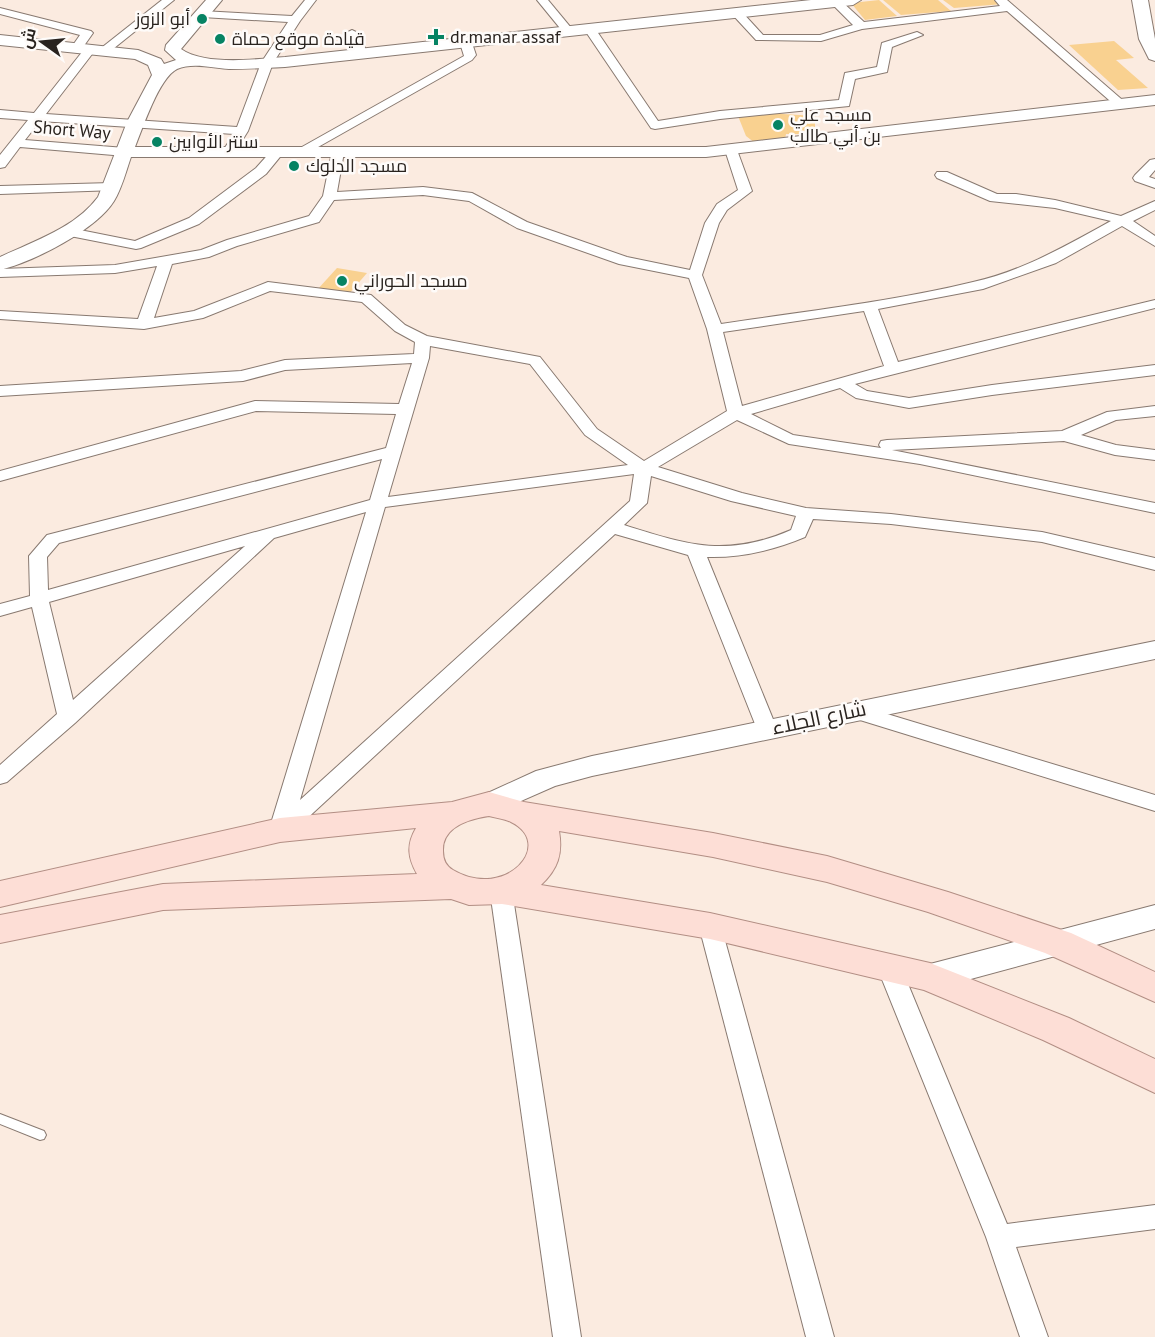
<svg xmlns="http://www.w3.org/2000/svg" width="1155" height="1337" font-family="'PT Sans',Cairo,sans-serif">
  <rect width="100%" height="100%" fill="#fbebe0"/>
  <!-- building -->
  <g fill="#f9d190">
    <path d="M879 0 897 16 865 20 851 3Z"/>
    <path d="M883 0H938L951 11 901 15Z"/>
    <path d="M943 0H999L1003 4 954 8Z"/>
    <path d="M1114 41 1134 58 1116 60 1148 88 1118 90 1069 45Z"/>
    <path d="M767 113 815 116V134H786L785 139 755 143 746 136 738 116Z"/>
    <path d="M337 268 367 273 348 295 317 290Z"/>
  </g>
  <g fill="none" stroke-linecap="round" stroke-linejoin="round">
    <defs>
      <path id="lane" d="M0 1114 44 1131 46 1135 44 1139 40 1140 0 1124Z"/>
      <g id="street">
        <path d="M162 0H174L108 53H100V49Z"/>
        <path d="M305 0H316L300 21 273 63 248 131 233 155H223L222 152 234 134 40 121 25 140 125 148 131 152 125 156 20 147 5 167 0 168V155L28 120 0 118V110L34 113 86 47 90 46 96 49 46 114 237 127 261 63 288 22 202 17 196 14 202 11 292 16Z"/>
        <path d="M537 0H548L572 29V33H564Z"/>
        <path d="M832 0H840L864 22 1000 6 995 0H1007L1127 104 1125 107H1117L1007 11 862 29 821 41 756 40 731 13 737 10 741 11 763 35H820L853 25 832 4Z"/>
        <path d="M0 8 91 31 93 33 81 50H73L71 48 80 35 0 14Z"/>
        <path d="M590 26 594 27 658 121 720 111 839 100 845 73 877 67 882 43 917 32 923 35 892 47 887 72 855 79 849 106 720 119 655 129 651 128 584 29Z"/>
        <path d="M352 30 358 33 368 54 366 56 362 57 356 54 346 33Z"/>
        <path d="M466 40 472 43 476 55 472 60 304 155H294L293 152 464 56 460 43Z"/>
        <path d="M731 146 737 150 752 191 727 210 719 223 702 275 721 324C805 311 891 302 973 282 1023 271 1067 245 1111 221L1055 208 990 201 937 178 935 175 937 172H947L997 194H1016L1055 200 1121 216 1155 201V210L1133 221 1155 236V246L1122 226 1056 263 983 289 878 309 898 362 1155 300V308L855 384 867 391 909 398 992 385 1155 365V375L992 395 909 408 856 398 840 388 751 414 793 435 881 448 879 445 881 441 887 440 1062 431 1107 412 1155 406V416L1116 420 1081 435 1116 445 1155 450V460L1115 455 1064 441 892 450 1155 503V513L920 464 789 444 737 420 658 467 742 493 806 508 891 514 1042 532 1155 558V570L1042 542 891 524 813 519 805 537C774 550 741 558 707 557L777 729 774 734 767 736 760 734 757 729 688 555 615 534 288 836 280 838 272 836 269 830 366 512 274 538 75 723 7 782 0 784V765L57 714 32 607 0 616V604L30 596 29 556 47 535 386 448 396 414 256 411 0 481V471L255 401 399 404 412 363 285 370 243 381 0 396V386L241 371 285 360 414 354 415 342 395 331 362 302 270 291 203 318 144 329 0 319V311L138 319 157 266 115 273 0 277V269L115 265 201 250 227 240 309 216 323 196 332 152 338 148 344 152 337 192 423 187 472 193 527 222 627 257 690 270 705 223 717 204 738 190 725 150ZM423 195 469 201 517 228 619 264 689 278 707 329 727 411 644 461 597 429 540 357 427 336 405 325 371 295 268 282 194 311 154 318 172 264 209 257 237 246 319 222 334 200ZM864 311 884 366 742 406 723 332ZM430 346 530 364 585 435 628 465 388 497 429 358ZM382 459 370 500 48 590 47 557 59 543ZM634 474 630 501 300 800 385 507ZM651 476 731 501 796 516 791 530C726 558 688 545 624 525L647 503ZM245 546 73 700 49 602Z"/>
        <path d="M278 148 284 152 266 174 199 224 141 248 136 249 70 236 63 232 70 228 135 241 189 218 256 168 273 149Z"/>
        <path d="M1155 159V170L1149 177 1155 179V188L1135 181 1133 178 1135 175 1150 160Z"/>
        <path d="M112 183 119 187 117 190 0 194V186Z"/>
        <path d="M854 704 1155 795V811L847 716 844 711 847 706Z"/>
        <path d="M501 883 509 885 512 891 581 1337H553L490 891 493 885Z"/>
        <path d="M710 917 718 920 721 926 834 1337H806L699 926 702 920Z"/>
        <path d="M889 958 897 961 901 967 1007 1224 1155 1205V1229L1016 1247 1048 1337H1020L986 1237 877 967 881 961Z"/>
      </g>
      <g id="secondary">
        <path d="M206 0H222L181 49C205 66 257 59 285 57L811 0H861L853 5 285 67C266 68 247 69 229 69 213 68 193 62 177 69 159 78 143 127 135 147H706L1155 95V105L706 157H131C126 171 122 188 114 201 96 230 33 262 0 270V257C34 241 75 228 98 197L127 122 152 75 148 65 135 59 0 45V35L138 50 161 59 164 64 176 60 165 50 166 45Z"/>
        <path d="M1132 0H1148L1155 39V61L1149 59 1139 39Z"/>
        <path d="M1155 641V659L592 776 555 786 489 815 479 811 474 804 479 797 536 771 592 756Z"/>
        <path d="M1155 905V929L930 990 919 986 914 977 919 968 930 964Z"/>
      </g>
      <path id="primary" d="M489 792 524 802 713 833 827 856 948 892 1071 933 1155 972V1002L1045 953 928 912 827 882 713 857 559 831C563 854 558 869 541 885L710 913 930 963 1069 1018 1155 1059V1093L1043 1040 924 990 710 939 502 904 469 905 451 899 163 910 0 943V915L163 884 417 874C408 858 406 845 416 828L280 842 0 907V881L280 818 452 802ZM489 816C496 818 505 819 511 822 556 844 506 901 453 870 446 866 443 860 443 851 442 827 469 819 489 816Z"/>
    </defs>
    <!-- lane casing -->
    <use href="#lane" stroke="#887970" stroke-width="2"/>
    <!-- street casing -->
    <use href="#street" stroke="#887970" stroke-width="2"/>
    <!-- secondary casing -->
    <use href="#secondary" stroke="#887970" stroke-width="2"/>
    <!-- primary casing -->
    <use href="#primary" stroke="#b28e84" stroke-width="2"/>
    <!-- lane -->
    <use href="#lane" fill="#fff" fill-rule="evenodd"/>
    <!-- street -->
    <use href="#street" fill="#fff" fill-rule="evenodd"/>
    <!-- secondary -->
    <use href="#secondary" fill="#fff" fill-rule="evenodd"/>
    <!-- primary -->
    <use href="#primary" fill="#fdded6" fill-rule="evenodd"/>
  </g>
  <!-- markers -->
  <g fill="#068363" stroke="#fefbf9" stroke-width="2">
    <circle cx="202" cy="19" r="6"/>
    <path d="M433 28h6v6h6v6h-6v6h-6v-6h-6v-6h6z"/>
    <circle cx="220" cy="39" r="6"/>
    <circle cx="778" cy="125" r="6"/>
    <circle cx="157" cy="142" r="6"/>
    <circle cx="294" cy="166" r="6"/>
    <circle cx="342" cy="281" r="6"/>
  </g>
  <g text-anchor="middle" stroke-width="5" stroke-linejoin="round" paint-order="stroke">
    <!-- far-poi labels -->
    <g font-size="18" fill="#29231f" stroke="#fefbf9" text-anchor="start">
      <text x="190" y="25" text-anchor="end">أبو الزوز</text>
      <text x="450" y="43">dr.manar assaf</text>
      <text x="232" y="45">قيادة موقع حماة</text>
      <text x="790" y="121">مسجد علي<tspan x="790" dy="21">بن أبي طالب</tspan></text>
      <text x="169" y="148">سنتر الأوابين</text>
      <text x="306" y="172">مسجد الدلوك</text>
      <text x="354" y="287">مسجد الحوراني</text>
    </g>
    <!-- far-street labels -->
    <g font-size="18" fill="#29231f" stroke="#fefbf9">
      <text transform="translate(72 130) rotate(5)" y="6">Short Way</text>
    </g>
    <!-- street labels -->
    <g font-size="21" fill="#29231f" stroke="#fefbf9">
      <text transform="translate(819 718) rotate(-12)" y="7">شارع الجلاء</text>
    </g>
  </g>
  <!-- north arrow -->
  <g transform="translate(42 42) rotate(285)" stroke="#fefbf9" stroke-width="4.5" paint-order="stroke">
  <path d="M0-4.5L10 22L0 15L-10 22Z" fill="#29231f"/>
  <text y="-9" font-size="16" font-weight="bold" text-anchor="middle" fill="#29231f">ش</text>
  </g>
</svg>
